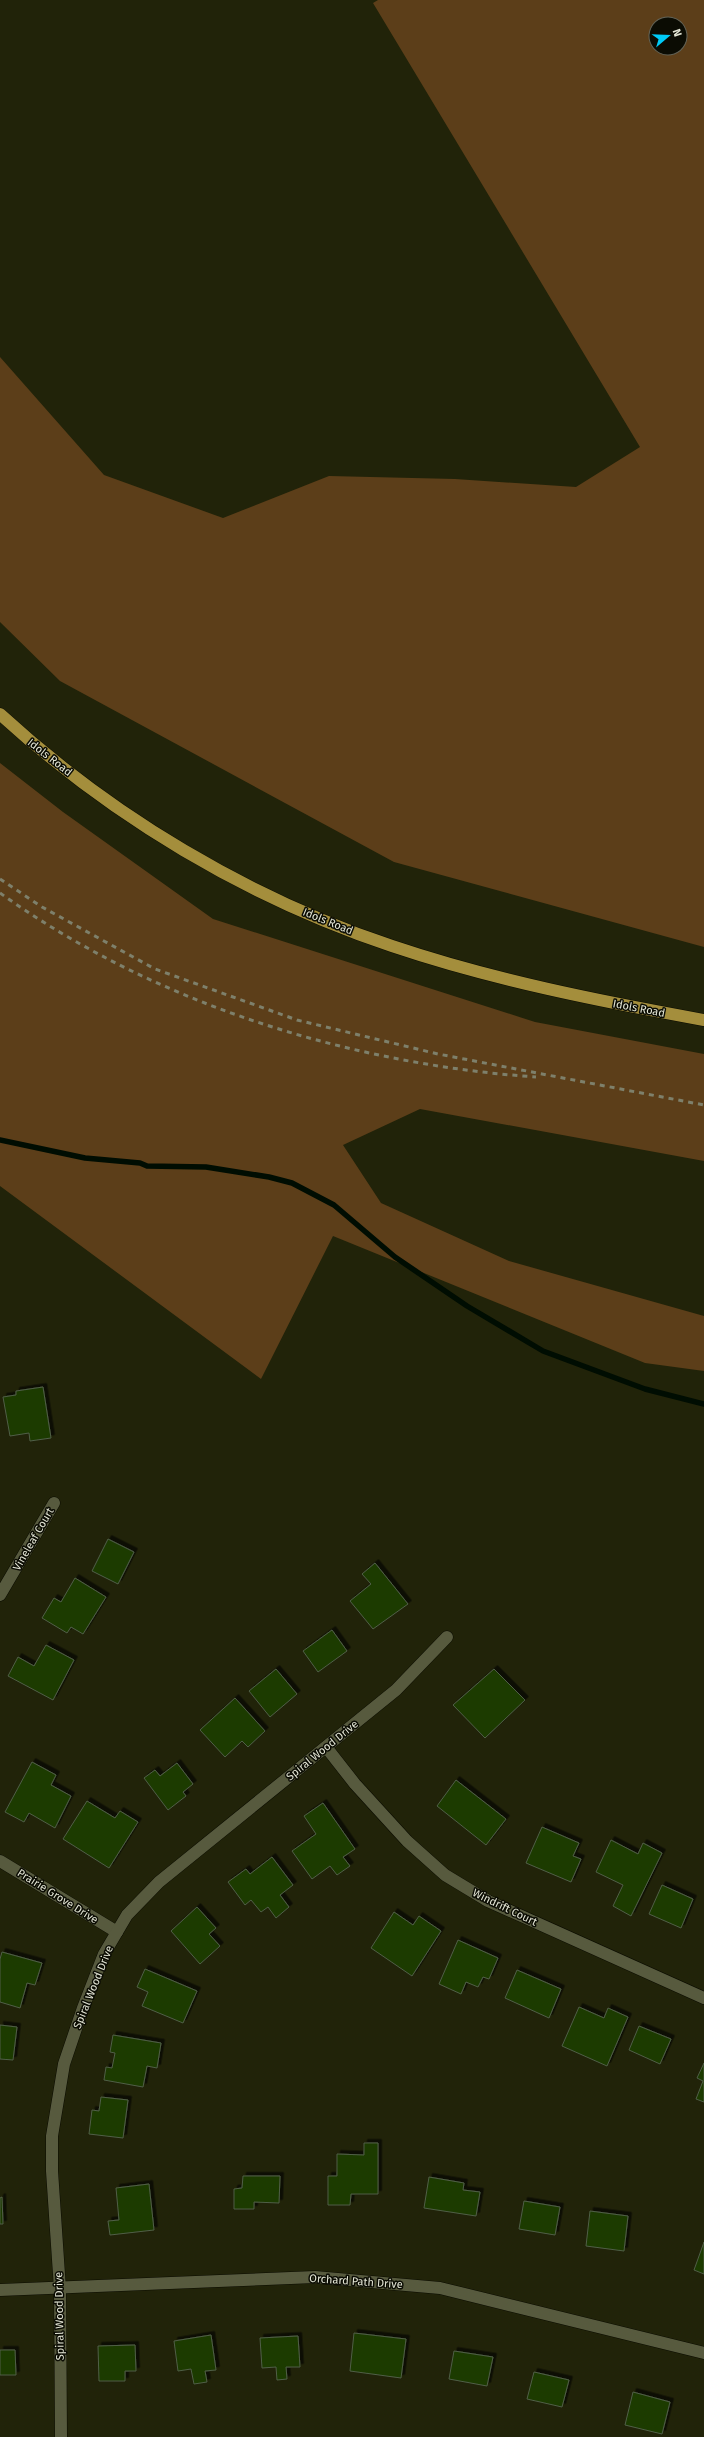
<svg xmlns="http://www.w3.org/2000/svg" width="704" height="2437" font-family="'Fira Sans',sans-serif">
  <defs>
    <filter id="shadow"><feDropShadow dx="3.5" dy="-3.5" stdDeviation="0" flood-color="#0009"/></filter>
  </defs>
  <rect width="100%" height="100%" fill="#212309"/>
  <!-- forest -->
  <g fill="#5c3e19" fill-rule="evenodd">
    <path d="M378 0H704V947L394 862 60 681 0 622V357L104 475 223 518 329 476 455 479 576 487 640 447 373 3ZM656 24H680V48H656Z"/>
    <path d="M0 763 63 812 213 919 535 1022 704 1054V1161L420 1109 343 1145 381 1203 509 1261 704 1316V1371L645 1363 333 1236 261 1379 0 1186Z"/>
  </g>
  <g fill="none" stroke-linecap="round" stroke-linejoin="round">
    <!-- stream -->
    <path stroke="#000d02" stroke-width="5.5" d="M0 1140 85 1158 140 1163 147 1166 206 1167 269 1177 292 1183 334 1205 395 1257 467 1306 543 1351 645 1389 704 1404"/>
  </g>
  <!-- building -->
  <g fill="#1c3a01" stroke="#505f47" filter="url(#shadow)">
    <path d="M43 1387 51 1438 30 1441 29 1433 10 1436 3 1397 16 1395V1391Z"/>
    <path d="M108 1539 134 1552 118 1584 92 1571Z"/>
    <path d="M375 1563 408 1604 373 1629 350 1601 371 1584 362 1574Z"/>
    <path d="M75 1578 106 1597 83 1634 71 1627 67 1633 42 1618 54 1598 61 1602Z"/>
    <path d="M332 1630 347 1651 318 1672 303 1651Z"/>
    <path d="M46 1645 74 1660 53 1700 8 1676 18 1657 34 1666Z"/>
    <path d="M276 1669 297 1694 270 1717 249 1691Z"/>
    <path d="M494 1669 525 1700 485 1738 453 1705Z"/>
    <path d="M235 1698 265 1731 248 1747 242 1741 225 1757 200 1730Z"/>
    <path d="M32 1762 56 1775 51 1785 71 1796 55 1828 29 1813 24 1822 5 1812Z"/>
    <path d="M177 1763 193 1784 183 1792 186 1796 168 1810 144 1778 155 1770 160 1776Z"/>
    <path d="M456 1780 506 1819 486 1845 437 1806Z"/>
    <path d="M87 1801 115 1818 120 1811 138 1822 109 1868 63 1839Z"/>
    <path d="M323 1803 355 1849 343 1857 350 1866 337 1875 330 1866 312 1879 292 1851 316 1834 304 1816Z"/>
    <path d="M542 1827 579 1843 573 1856 581 1859 571 1882 526 1863Z"/>
    <path d="M611 1840 638 1854 643 1843 662 1853 631 1916 613 1906 623 1885 596 1872Z"/>
    <path d="M272 1857 293 1885 280 1895 289 1907 276 1918 268 1907 261 1912 251 1900 245 1905 228 1882 246 1869 250 1874Z"/>
    <path d="M662 1885 693 1899 681 1928 649 1914Z"/>
    <path d="M197 1907 216 1928 209 1934 220 1946 200 1964 171 1931Z"/>
    <path d="M394 1912 413 1925 419 1916 441 1931 412 1976 371 1948Z"/>
    <path d="M458 1940 498 1958 489 1979 483 1977 478 1987 466 1982 461 1994 439 1984Z"/>
    <path d="M2 1952 42 1963 35 1985 27 1983 20 2008 0 2002V1959Z"/>
    <path d="M145 1969 197 1991 183 2023 142 2006 148 1992 137 1987Z"/>
    <path d="M517 1970 561 1989 549 2018 505 1998Z"/>
    <path d="M579 2007 604 2018 608 2008 628 2017 607 2066 562 2046Z"/>
    <path d="M0 2025 17 2027 13 2060 0 2059Z"/>
    <path d="M639 2026 671 2039 660 2064 629 2050Z"/>
    <path d="M113 2035 161 2043 157 2068 147 2066 143 2087 104 2080 106 2067 112 2068 115 2053 110 2052Z"/>
    <path d="M704 2063V2102L696 2099 703 2081 697 2078Z"/>
    <path d="M101 2097 128 2100 123 2138 89 2134 92 2110 99 2111Z"/>
    <path d="M364 2143H378V2194H351L350 2205H328V2176H337V2154L364 2155Z"/>
    <path d="M243 2176H280L279 2203 254 2202V2209H234V2189L242 2188Z"/>
    <path d="M429 2177 464 2183 463 2190 480 2192 476 2216 424 2208Z"/>
    <path d="M149 2184 154 2230 110 2235 108 2221 119 2220 116 2188Z"/>
    <path d="M2 2197 3 2224H0V2198Z"/>
    <path d="M524 2201 560 2207 555 2235 519 2229Z"/>
    <path d="M590 2211 628 2216 624 2251 586 2246Z"/>
    <path d="M704 2242V2274L694 2270Z"/>
    <path d="M354 2333 406 2339 401 2378 350 2371Z"/>
    <path d="M211 2335 216 2370 205 2371 207 2382 194 2384 191 2369 178 2371 174 2341Z"/>
    <path d="M298 2336 300 2367H286L287 2379 277 2380 276 2367 262 2368 260 2338Z"/>
    <path d="M135 2345 136 2371H125V2381H99L98 2346Z"/>
    <path d="M0 2350H15L16 2375H0Z"/>
    <path d="M454 2351 493 2357 487 2386 449 2379Z"/>
    <path d="M534 2372 569 2380 562 2407 527 2399Z"/>
    <path d="M633 2392 670 2402 662 2434 625 2425Z"/>
  </g>
  <g fill="none" stroke-linecap="round" stroke-linejoin="round">
    <defs>
      <g id="minor">
        <path d="M0 1595 54 1503"/>
        <path d="M326 1747 355 1784 407 1841 445 1875 488 1901 704 1998"/>
        <path d="M0 1861 117 1932"/>
        <path d="M0 2290 315 2277 440 2288 704 2353"/>
        <path d="M61 2437 60 2289 52 2171V2136L64 2064 83 2008 104 1954 127 1915 159 1882 396 1690 447 1637"/>
      </g>
      <path id="major" d="M0 714C111 816 248 898 392 946 493 980 599 1001 704 1020"/>
    </defs>
    <!-- minor casing -->
    <use href="#minor" stroke="#0b0c00" stroke-width="13"/>
    <!-- major casing -->
    <use href="#major" stroke="#0b0c00" stroke-width="13"/>
    <!-- minor -->
    <use href="#minor" stroke="#575a3e" stroke-width="12"/>
    <!-- major -->
    <use href="#major" stroke="#a48e3c" stroke-width="12"/>
    <!-- rail -->
    <g stroke="#7e806b" stroke-width="3" stroke-dasharray="5 5" stroke-linecap="butt">
      <path d="M0 879 42 907 155 969 297 1020 438 1054 704 1105"/>
      <path d="M0 893C154 1003 348 1064 536 1077"/>
    </g>
  </g>
  <g text-anchor="middle" stroke-width="3" stroke-linejoin="round" paint-order="stroke">
    <!-- street labels -->
    <g font-size="11" fill="#e4e6d6" stroke="#0b0c03">
      <text transform="translate(50 757) rotate(38)" y="4">Idols Road</text>
      <text transform="translate(328 921) rotate(22)" y="4">Idols Road</text>
      <text transform="translate(639 1008) rotate(11)" y="4">Idols Road</text>
      <text transform="translate(33 1539) rotate(-60)" y="4">Vineleaf Court</text>
      <text transform="translate(322 1750) rotate(-39)" y="4">Spiral Wood Drive</text>
      <text transform="translate(58 1896) rotate(32)" y="4">Prairie Grove Drive</text>
      <text transform="translate(505 1907) rotate(26)" y="4">Windrift Court</text>
      <text transform="translate(93 1987) rotate(-68)" y="4">Spiral Wood Drive</text>
      <text transform="translate(356 2281) rotate(4)" y="4">Orchard Path Drive</text>
      <text transform="translate(59 2316) rotate(-91)" y="4">Spiral Wood Drive</text>
    </g>
  </g>
  <!-- north arrow -->
  <g transform="translate(668 36) rotate(71)"><circle r="19" fill="#0b0c03" stroke="#626357"/>
  <path d="M0-3L7 15L0 10L-7 15Z" fill="#00cbf8"/>
  <text y="-6" font-size="11" font-weight="bold" text-anchor="middle" fill="#e4e6d6">N</text>
  </g>
</svg>
